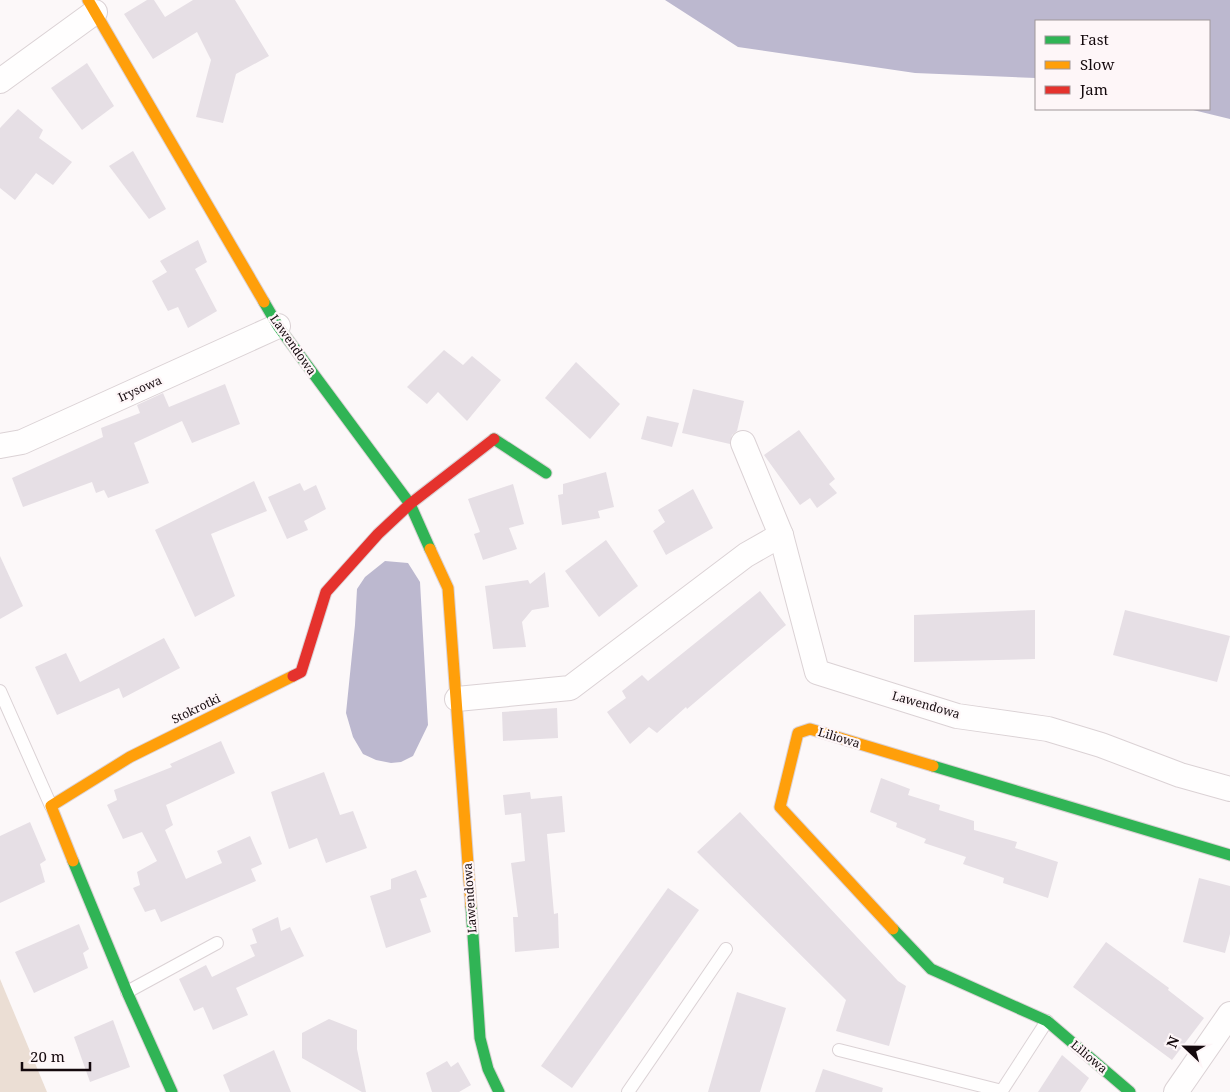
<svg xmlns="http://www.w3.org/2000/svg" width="1230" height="1092" font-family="'Noto Serif',serif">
  <rect width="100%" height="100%" fill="#fcf8f9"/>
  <!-- green -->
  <path fill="#ebded4" d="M0 979 47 1092H0Z"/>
  <!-- water -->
  <g fill="#bcb8cf">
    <path d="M665 0H1230V119L1189 109H1209V21H1036V78L915 73 738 47Z"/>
    <path d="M385 561 408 563 420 582 428 725 413 756 401 762 391 763 376 760 363 754 353 737 346 713 355 625 357 589 365 577Z"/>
  </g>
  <!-- building -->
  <g fill="#e6dfe5">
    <path d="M147 0H154L165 17 193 0H235L269 56 236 74 223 123 196 117 211 60 197 32 153 59 124 14Z"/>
    <path d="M87 63 114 106 82 130 51 88Z"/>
    <path d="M18 109 43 130 39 138 72 162 53 185 36 173 15 200 0 188V128Z"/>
    <path d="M133 151 166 209 149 219 109 166Z"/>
    <path d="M198 240 207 262 195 269 217 311 188 328 178 307 168 311 152 281 167 272 160 261Z"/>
    <path d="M444 350 463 365 472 356 501 380 467 421 438 392 427 404 407 387Z"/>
    <path d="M576 362 620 404 590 439 545 398Z"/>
    <path d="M225 384 240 424 192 443 182 421 134 443 149 483 108 498 104 490 96 493 92 482 23 507 12 478 103 437 101 428 140 413 137 405 163 393 169 407Z"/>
    <path d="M693 389 744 401 737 431 732 435 730 444 682 433Z"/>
    <path d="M647 416 679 423 672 447 641 439Z"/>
    <path d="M799 430 835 479 829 484 837 493 817 508 810 498 800 505 764 455Z"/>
    <path d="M606 472 614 507 598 511 600 518 562 525 558 495 563 494V484Z"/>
    <path d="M254 481 267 511 211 534 235 596 195 617 155 530Z"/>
    <path d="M300 483 304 491 316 485 326 509 304 521 308 530 287 539 268 497Z"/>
    <path d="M513 484 524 524 509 528 517 549 483 560 474 534 480 532 468 499Z"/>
    <path d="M693 489 713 528 666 555 653 531 665 522 658 510Z"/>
    <path d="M606 540 638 586 599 617 565 571Z"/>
    <path d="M0 556 23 606 0 619Z"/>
    <path d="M545 572 549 607 532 610 522 622 526 647 493 649 485 586 528 580 530 584Z"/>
    <path d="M760 591 786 625 687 709 686 707 657 733 649 727 630 744 607 712 626 698 622 691 642 675 648 681Z"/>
    <path d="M1035 610V659L914 662V615Z"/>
    <path d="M1125 610 1230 636 1217 682 1113 655Z"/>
    <path d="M164 638 180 668 123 698 119 688 57 715 35 667 66 653 80 682Z"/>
    <path d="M557 708 558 738 503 741 502 712Z"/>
    <path d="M221 741 235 773 166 805 173 825 165 830 186 879 222 863 217 851 250 836 262 864 251 869 256 881 161 922 155 909 145 912 133 888 140 885 137 872 157 861 142 832 123 839 107 805 117 800 114 790 172 767 170 764Z"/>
    <path d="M324 772 340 815 353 811 367 848 326 863 317 838 289 849 271 792Z"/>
    <path d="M881 778 910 789 908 795 940 805 939 810 974 821V830L1017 842 1015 848 1058 862 1048 898 1003 883 1004 878 963 864 966 857 924 843 926 839 896 827 897 823 870 812Z"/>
    <path d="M530 792 531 799 562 796 565 832 547 834 554 914 558 913 559 948 515 952 513 917H518L511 863 525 861 521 813 505 815 503 795Z"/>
    <path d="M740 812 898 981 906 986 889 1046 836 1031 846 1000 697 852Z"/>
    <path d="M30 822 46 860 40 864 45 882 0 903V836Z"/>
    <path d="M416 870 427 897 420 899 431 932 386 948 370 896 391 889V879Z"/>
    <path d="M1199 878 1230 886V934L1225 953 1183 942Z"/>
    <path d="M668 888 699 910 572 1088 541 1066Z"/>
    <path d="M278 917 281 931 290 927 304 956 236 988 248 1015 213 1030 203 1007 194 1011 179 979 206 965 212 977 255 956 250 945 257 943 252 929Z"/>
    <path d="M79 924 89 949 83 953 88 968 34 993 15 952Z"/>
    <path d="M1106 942 1169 988 1168 990 1204 1018 1172 1060 1073 987Z"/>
    <path d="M737 992 786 1008 760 1092H708Z"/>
    <path d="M329 1019 357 1030V1049L366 1092H362L302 1058V1033Z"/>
    <path d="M113 1020 130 1067 90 1082 74 1037Z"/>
    <path d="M274 1050 291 1092H230L223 1075Z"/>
    <path d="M1062 1055 1089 1078 1080 1092H1038Z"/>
    <path d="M447 1061 451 1067 458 1062 471 1085 459 1092H432L426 1073Z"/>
    <path d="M823 1069 883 1088 882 1092H815Z"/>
  </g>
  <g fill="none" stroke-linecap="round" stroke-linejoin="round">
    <defs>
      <g id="lane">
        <path d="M0 691 51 806"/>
        <path d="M127 992 217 943"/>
        <path d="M839 1050 1002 1091"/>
        <path d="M628 1092 726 949"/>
        <path d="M1001 1092 1047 1021"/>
      </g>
      <g id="street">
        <path d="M0 81 95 12"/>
        <path d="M743 443 781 535 817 672 957 716 1048 729 1101 745 1180 775 1230 789"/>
        <path d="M0 446 22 442 278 326"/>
        <path d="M457 699 570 688 746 555 781 535"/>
        <path d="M1176 1092 1230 1014"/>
      </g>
      <g id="fast">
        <path d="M264 302 278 326 410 504 430 549"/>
        <path d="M494 439 546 473"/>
        <path d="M933 766 1230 855"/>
        <path d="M73 861 127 992 172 1092"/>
        <path d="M471 906 480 1038 488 1069 499 1092"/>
        <path d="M893 929 931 969 1047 1021 1130 1092"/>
      </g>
      <g id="slow">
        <path d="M88 0 264 302"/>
        <path d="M430 549 448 588 471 906"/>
        <path d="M73 861 51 806 130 757 293 676"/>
        <path d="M893 929 780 807 798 733 810 729 933 766"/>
      </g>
      <path id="jam" d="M293 676 301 672 326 592 378 534 410 504 494 439"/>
    </defs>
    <!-- lane casing -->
    <use href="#lane" stroke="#dbd2d5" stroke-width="14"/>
    <!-- street casing -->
    <use href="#street" stroke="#dbd2d5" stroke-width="26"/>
    <!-- fast casing -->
    <use href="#fast" stroke="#dbd2d5" stroke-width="13"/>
    <!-- slow casing -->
    <use href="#slow" stroke="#dbd2d5" stroke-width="13"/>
    <!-- jam casing -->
    <use href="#jam" stroke="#dbd2d5" stroke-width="13"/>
    <!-- lane -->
    <use href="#lane" stroke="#fffefe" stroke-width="12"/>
    <!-- street -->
    <use href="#street" stroke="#fffefe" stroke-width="24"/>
    <!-- fast -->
    <use href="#fast" stroke="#30b455" stroke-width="11"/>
    <!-- slow -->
    <use href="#slow" stroke="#ff9f0a" stroke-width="11"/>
    <!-- jam -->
    <use href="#jam" stroke="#e5322d" stroke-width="11"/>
  </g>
  <g text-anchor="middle" stroke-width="4.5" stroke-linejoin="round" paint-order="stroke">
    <!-- street labels -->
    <g font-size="12" fill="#14090d" stroke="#fef6f8">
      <text transform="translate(293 345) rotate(55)" y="4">Lawendowa</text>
      <text transform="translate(140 389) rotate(-24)" y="4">Irysowa</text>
      <text transform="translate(926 705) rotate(16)" y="4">Lawendowa</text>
      <text transform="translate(196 709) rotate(-26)" y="4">Stokrotki</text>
      <text transform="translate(839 738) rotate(17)" y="4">Liliowa</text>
      <text transform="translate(470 898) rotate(-94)" y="4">Lawendowa</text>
      <text transform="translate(1089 1057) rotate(40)" y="4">Liliowa</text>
    </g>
  </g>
  <!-- legend -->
  <rect x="1035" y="20" width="175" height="90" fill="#fef6f8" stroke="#a0979a"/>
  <rect x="1045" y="36" width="25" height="8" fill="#30b455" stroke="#a0979a"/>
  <text x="1080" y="45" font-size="15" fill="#14090d">Fast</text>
  <rect x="1045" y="61" width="25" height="8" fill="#ff9f0a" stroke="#a0979a"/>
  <text x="1080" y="70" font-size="15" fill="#14090d">Slow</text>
  <rect x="1045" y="86" width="25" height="8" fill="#e5322d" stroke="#a0979a"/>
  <text x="1080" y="95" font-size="15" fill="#14090d">Jam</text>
  <!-- north arrow -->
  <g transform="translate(1185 1047) rotate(292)" stroke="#fef6f8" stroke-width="4" paint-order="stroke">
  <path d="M0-4L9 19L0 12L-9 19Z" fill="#14090d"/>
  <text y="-8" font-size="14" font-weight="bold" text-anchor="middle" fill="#14090d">N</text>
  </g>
  <!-- scale -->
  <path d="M22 1062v8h68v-8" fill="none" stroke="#14090d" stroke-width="2.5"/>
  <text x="30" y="1062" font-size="15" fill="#14090d" stroke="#fef6f8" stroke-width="4" paint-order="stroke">20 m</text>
</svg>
